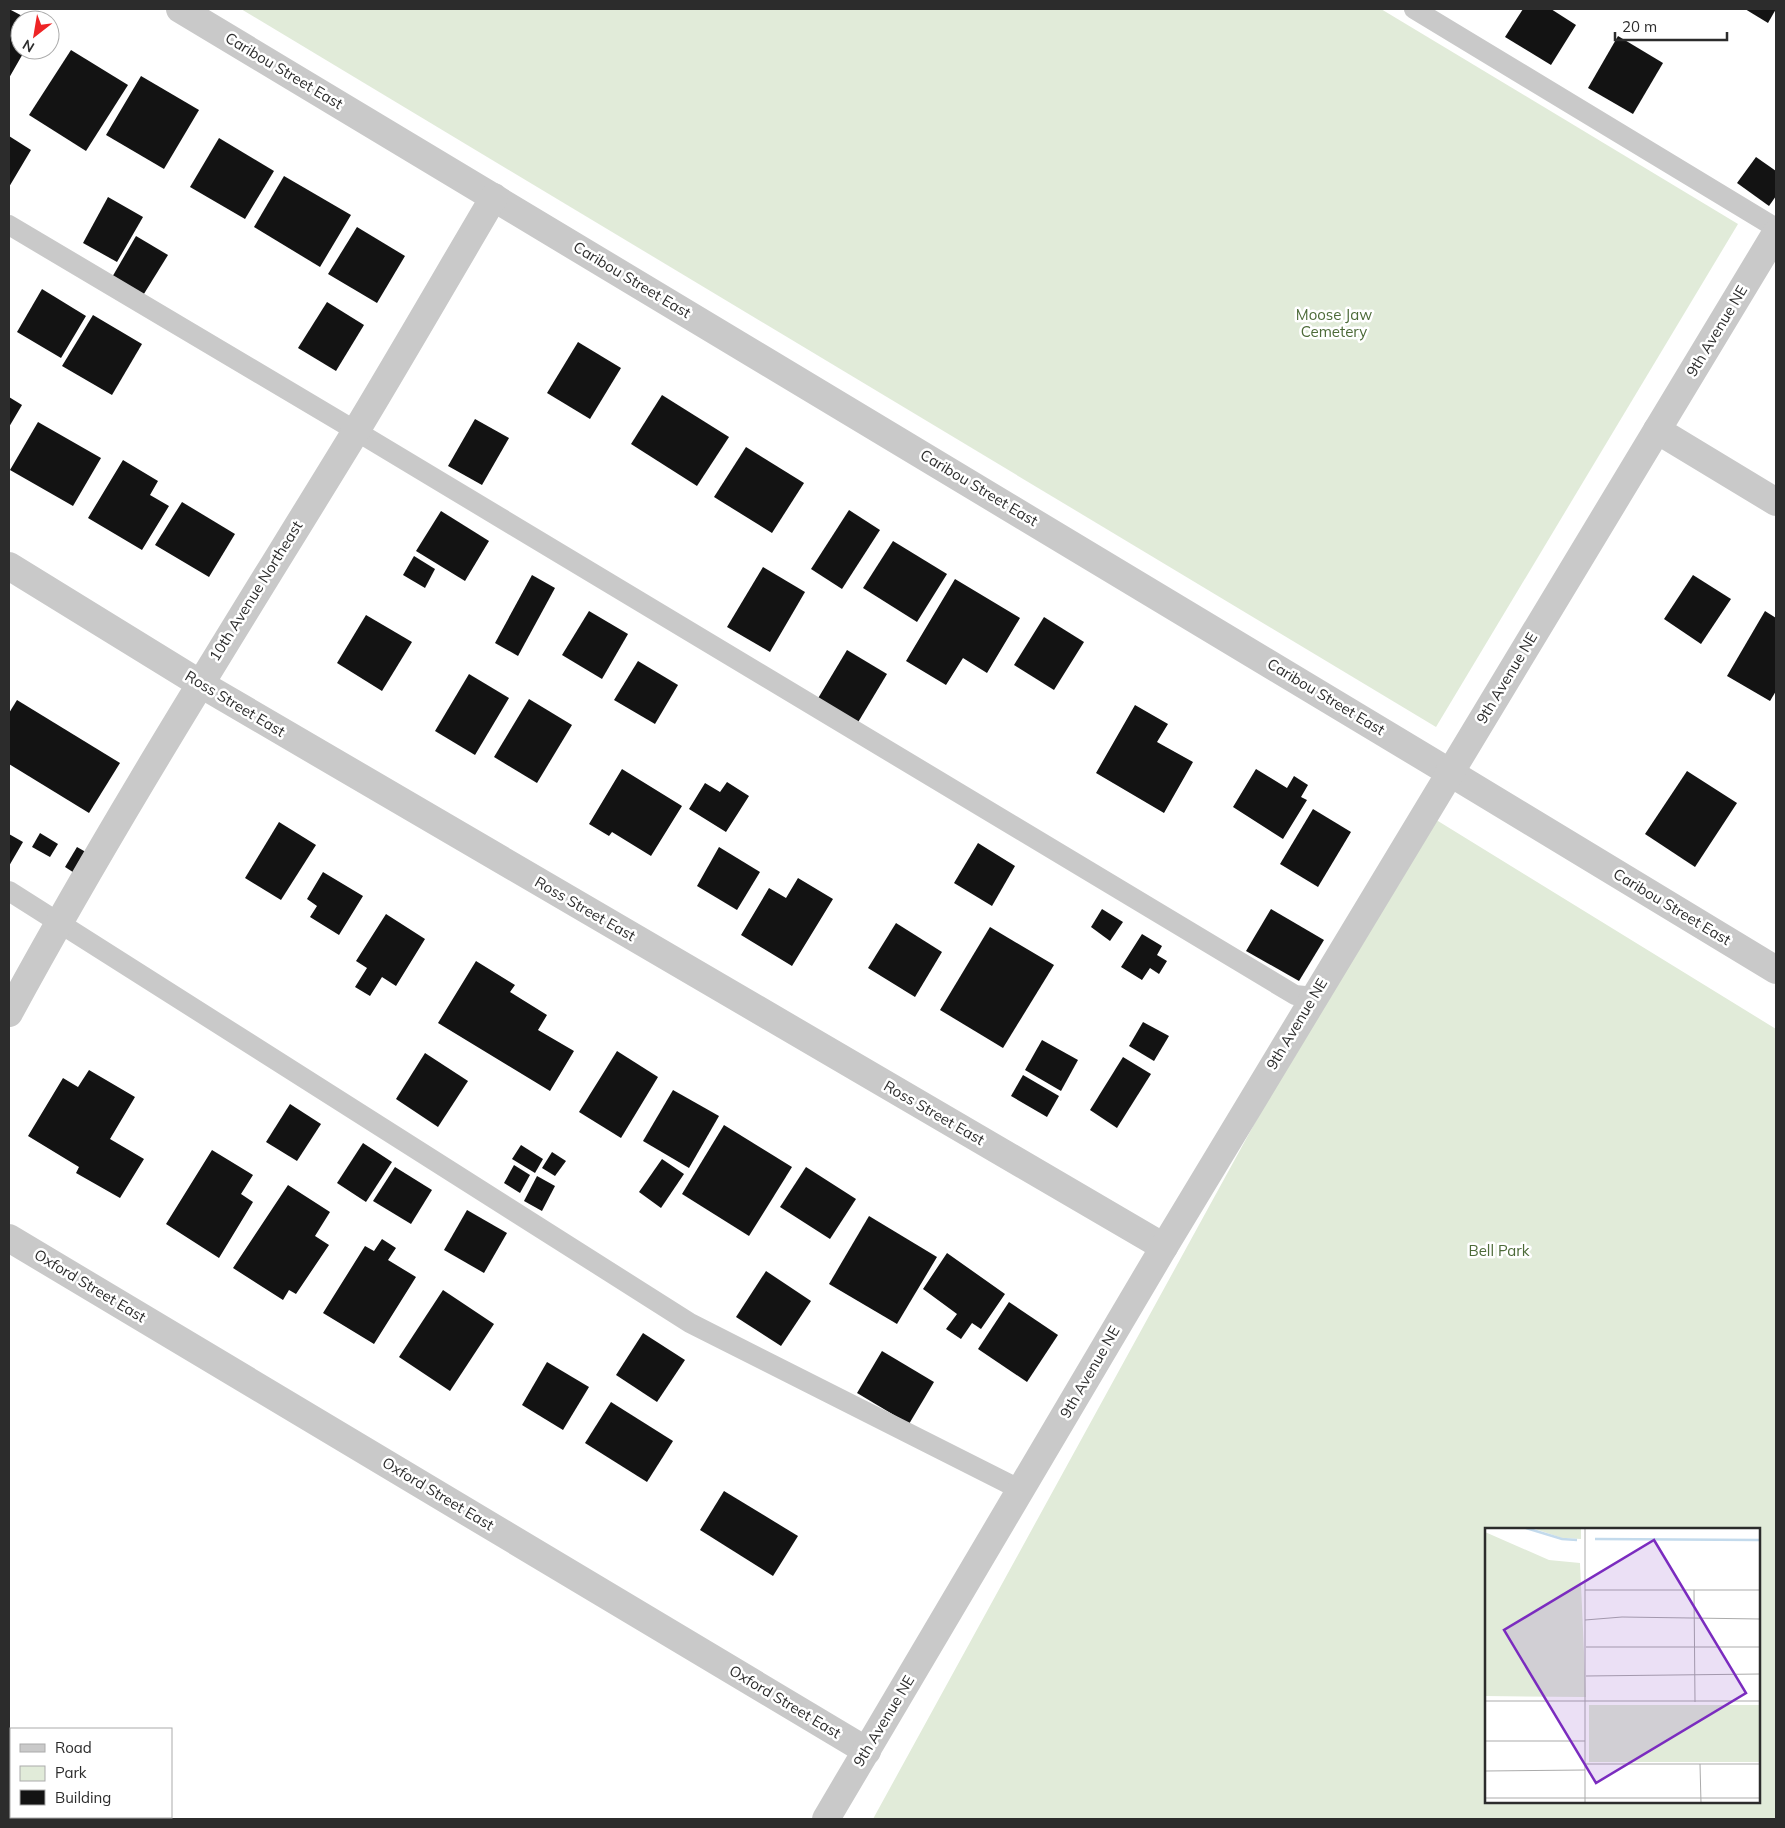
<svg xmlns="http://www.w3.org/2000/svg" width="1785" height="1828" font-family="Mulish,sans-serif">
  <rect width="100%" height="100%" fill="#fff"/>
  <!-- green -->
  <g fill="#e1ebd9" fill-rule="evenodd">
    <path d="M241 9H1381L1738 224 1436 727Z"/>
    <path d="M1425 813 1776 1029V1819H873ZM1486 1529H1759V1802H1486Z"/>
  </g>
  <!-- building -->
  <g fill="#131313">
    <path d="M9 9 30 20H20V50H25L9 78Z"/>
    <path d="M1523 9H1551L1576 25 1551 65 1505 37Z"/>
    <path d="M1745 9H1776L1768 23Z"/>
    <path d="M1618 36 1663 63 1633 114 1588 88Z"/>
    <path d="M71 50 128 85 86 151 29 115Z"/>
    <path d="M141 76 199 110 164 169 106 135Z"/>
    <path d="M9 136 31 150 9 187Z"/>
    <path d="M219 138 274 171 245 219 190 187Z"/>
    <path d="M1756 157 1776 171V196L1769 206 1737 183Z"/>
    <path d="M284 176 351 215 320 267 254 227Z"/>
    <path d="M108 197 143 217 117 262 83 243Z"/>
    <path d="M357 227 405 256 377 303 328 274Z"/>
    <path d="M136 236 168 255 142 297 111 279Z"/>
    <path d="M42 289 86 316 61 358 17 332Z"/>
    <path d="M327 302 364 325 336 371 298 348Z"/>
    <path d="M93 315 142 344 112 395 62 366Z"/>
    <path d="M578 342 621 368 590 419 547 393Z"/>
    <path d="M662 395 729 437 697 486 631 444Z"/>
    <path d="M9 397 22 405 9 427Z"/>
    <path d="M475 419 509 438 482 485 448 466Z"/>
    <path d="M38 422 101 458 73 506 10 470Z"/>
    <path d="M746 447 804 483 772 533 714 497Z"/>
    <path d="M123 460 158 481 150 495 169 506 142 550 88 518Z"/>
    <path d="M182 502 235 534 209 577 155 545Z"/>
    <path d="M849 510 880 530 842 589 811 569Z"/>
    <path d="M441 511 489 541 465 581 416 551Z"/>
    <path d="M893 541 947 574 917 622 863 588Z"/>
    <path d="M414 556 435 569 425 588 403 575Z"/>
    <path d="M763 567 805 592 770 652 727 627Z"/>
    <path d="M532 575 555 588 518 656 495 643Z"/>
    <path d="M1693 575 1731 599 1701 644 1664 619Z"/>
    <path d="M955 579 1020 618 987 673 963 658 946 685 906 661Z"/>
    <path d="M589 611 628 634 602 679 562 655Z"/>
    <path d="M1765 611 1776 618V691L1770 701 1727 676Z"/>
    <path d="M366 615 412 642 382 691 337 663Z"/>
    <path d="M1044 617 1084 642 1054 690 1014 665Z"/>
    <path d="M847 650 887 674 854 729 814 705Z"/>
    <path d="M638 661 678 685 655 724 614 700Z"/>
    <path d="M469 674 509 698 475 755 435 731Z"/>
    <path d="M529 699 572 725 537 783 494 757Z"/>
    <path d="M17 700 120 763 89 813 9 764V713Z"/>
    <path d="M1135 705 1168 724 1157 742 1193 762 1164 813 1096 773Z"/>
    <path d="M622 769 682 806 651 856 612 832 609 836 589 824Z"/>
    <path d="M1256 769 1287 788 1294 776 1308 785 1301 797 1307 800 1283 839 1233 807Z"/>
    <path d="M1687 771 1737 803 1695 867 1645 834Z"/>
    <path d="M727 782 749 796 726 832 689 809 705 783 720 792Z"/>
    <path d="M1313 809 1351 832 1318 887 1280 864Z"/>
    <path d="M279 822 316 845 281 900 245 878Z"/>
    <path d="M40 833 58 844 50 857 32 847Z"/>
    <path d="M9 834 23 842 9 866Z"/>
    <path d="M978 843 1015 866 992 906 954 883Z"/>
    <path d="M77 847 91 855 79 876 65 867Z"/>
    <path d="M719 847 760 872 737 910 697 886Z"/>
    <path d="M323 872 363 896 339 935 310 917 317 906 307 899Z"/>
    <path d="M798 878 833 899 792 966 741 935 769 888 786 898Z"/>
    <path d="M1102 909 1123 922 1110 941 1091 927Z"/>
    <path d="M1271 909 1324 940 1299 981 1246 951Z"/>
    <path d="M386 914 425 939 396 986 382 977 370 996 355 987 367 968 356 961Z"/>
    <path d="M896 923 942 952 915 997 868 968Z"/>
    <path d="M990 927 1054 965 1003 1048 940 1010Z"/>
    <path d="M1142 934 1162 946 1157 955 1167 961 1159 974 1150 968 1142 980 1121 967Z"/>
    <path d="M476 961 515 985 510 992 547 1015 538 1030 574 1051 550 1091 438 1023Z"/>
    <path d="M1143 1022 1169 1036 1154 1061 1129 1046Z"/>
    <path d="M1042 1040 1078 1060 1061 1091 1025 1070Z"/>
    <path d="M617 1051 658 1077 621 1138 579 1112Z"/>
    <path d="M425 1053 468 1081 438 1127 396 1099Z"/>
    <path d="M1123 1057 1151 1074 1117 1128 1090 1110Z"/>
    <path d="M89 1070 135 1097 110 1139 144 1159 120 1198 76 1173 79 1167 28 1136 63 1078 78 1087Z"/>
    <path d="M1023 1075 1059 1096 1047 1117 1011 1096Z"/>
    <path d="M673 1090 719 1116 689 1168 643 1141Z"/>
    <path d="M290 1104 321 1124 297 1161 266 1142Z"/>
    <path d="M724 1125 792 1167 749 1236 682 1194Z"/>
    <path d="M363 1143 392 1162 366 1202 337 1183Z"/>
    <path d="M521 1145 543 1159 535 1173 512 1159Z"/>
    <path d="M212 1150 253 1175 241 1194 253 1202 219 1258 166 1224Z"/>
    <path d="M552 1152 566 1161 555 1176 542 1168Z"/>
    <path d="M662 1159 684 1174 661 1208 639 1192Z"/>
    <path d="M514 1165 530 1175 520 1193 504 1183Z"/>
    <path d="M395 1167 432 1190 411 1224 373 1201Z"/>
    <path d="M806 1167 856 1199 830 1239 780 1207Z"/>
    <path d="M537 1176 555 1186 542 1211 524 1201Z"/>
    <path d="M288 1185 330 1212 315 1236 329 1245 296 1294 289 1290 283 1300 233 1268Z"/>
    <path d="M467 1210 507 1233 484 1273 444 1250Z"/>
    <path d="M869 1216 937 1257 897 1324 829 1284Z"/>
    <path d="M382 1239 396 1248 388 1260 416 1277 374 1344 323 1313 365 1246 374 1251Z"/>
    <path d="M947 1253 1005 1294 981 1329 972 1323 961 1339 946 1329 957 1314 923 1289Z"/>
    <path d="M766 1271 811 1301 781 1346 736 1317Z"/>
    <path d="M443 1290 494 1324 450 1391 399 1357Z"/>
    <path d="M1009 1302 1058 1335 1027 1382 978 1349Z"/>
    <path d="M643 1333 685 1360 657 1402 616 1375Z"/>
    <path d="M882 1351 934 1382 909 1424 857 1393Z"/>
    <path d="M547 1362 589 1387 563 1430 522 1405Z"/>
    <path d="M611 1402 673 1441 647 1482 585 1443Z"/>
    <path d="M724 1491 798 1536 773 1576 700 1530Z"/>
  </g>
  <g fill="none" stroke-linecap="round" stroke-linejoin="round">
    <!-- service -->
    <g stroke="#c9c9c9" stroke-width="20">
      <path d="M1414 9 1776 228"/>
      <path d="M9 225 356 431 1295 995 1314 997"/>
      <path d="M9 891 690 1323 1021 1490"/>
    </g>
    <!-- minor -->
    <g stroke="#c9c9c9" stroke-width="28">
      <path d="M180 9 1449 772"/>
      <path d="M1657 430 1776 502"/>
      <path d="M9 566 199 683 1164 1247"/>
      <path d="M9 1013C117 814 238 624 356 431 403 353 448 275 494 197"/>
      <path d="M9 1238 867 1751"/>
    </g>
    <!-- tertiary -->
    <g stroke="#c9c9c9" stroke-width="28">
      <path d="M1449 772 1776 970"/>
      <path d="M826 1819 1164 1247 1776 233"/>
    </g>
  </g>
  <g text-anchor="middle" stroke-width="5" stroke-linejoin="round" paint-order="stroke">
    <!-- street labels -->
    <g font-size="15" fill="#2c2c2c" stroke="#fff">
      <text transform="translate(284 71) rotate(31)" y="5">Caribou Street East</text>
      <text transform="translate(632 280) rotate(31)" y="5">Caribou Street East</text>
      <text transform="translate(1717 331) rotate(-59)" y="5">9th Avenue NE</text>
      <text transform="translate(979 488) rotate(31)" y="5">Caribou Street East</text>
      <text transform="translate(256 591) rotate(-58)" y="5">10th Avenue Northeast</text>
      <text transform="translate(1507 678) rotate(-59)" y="5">9th Avenue NE</text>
      <text transform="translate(1326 697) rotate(31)" y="5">Caribou Street East</text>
      <text transform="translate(235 704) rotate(31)" y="5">Ross Street East</text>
      <text transform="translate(1672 907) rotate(31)" y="5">Caribou Street East</text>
      <text transform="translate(585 909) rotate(30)" y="5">Ross Street East</text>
      <text transform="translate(1297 1024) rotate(-59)" y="5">9th Avenue NE</text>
      <text transform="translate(934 1113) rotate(30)" y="5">Ross Street East</text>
      <text transform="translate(90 1286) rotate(31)" y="5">Oxford Street East</text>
      <text transform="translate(1090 1372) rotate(-60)" y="5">9th Avenue NE</text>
      <text transform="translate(438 1494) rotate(31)" y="5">Oxford Street East</text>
      <text transform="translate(785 1702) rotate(31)" y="5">Oxford Street East</text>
      <text transform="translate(884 1721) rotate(-59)" y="5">9th Avenue NE</text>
    </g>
    <!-- park labels -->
    <g font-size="15" fill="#4c6a38" stroke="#fff">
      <text x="1334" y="320">Moose Jaw<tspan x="1334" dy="17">Cemetery</tspan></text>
      <text x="1499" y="1256">Bell Park</text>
    </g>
  </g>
  <!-- overview -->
  <g transform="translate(1485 1528)">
    <rect width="275" height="275" fill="#fff"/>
    <path d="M47 0H96V11L77 10ZM0 4 64 32 95 35 101 169 0 168ZM104 177H275V234H104Z" fill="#e1ebd9"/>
    <path fill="none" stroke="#c3daec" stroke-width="2.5" d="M41 0 77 11 92 12M110 11 275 12"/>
    <path fill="none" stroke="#ababab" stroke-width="1" d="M100 62H275M209 62 210 174M100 92 137 89 275 91M101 119H275M101 148 275 146M0 173H275M0 213H100M100 236H275M215 236 216 275M0 243 100 242M0 270H275M100 275V0"/>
    <path fill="#7b2cbf" fill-opacity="0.15" stroke="#7b2cbf" stroke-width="2.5" d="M169 12 261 165 111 255 19 102Z"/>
    <rect width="275" height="275" fill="none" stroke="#2c2c2c" stroke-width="2.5"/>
  </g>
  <!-- border -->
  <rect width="1785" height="1828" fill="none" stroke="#2c2c2c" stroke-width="20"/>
  <!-- legend -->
  <rect x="10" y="1728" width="162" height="90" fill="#ffffff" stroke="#ababab"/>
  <rect x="20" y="1744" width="25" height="8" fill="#c9c9c9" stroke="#ababab"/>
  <text x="55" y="1753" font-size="15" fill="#2c2c2c">Road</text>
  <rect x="20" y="1766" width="25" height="15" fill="#e1ebd9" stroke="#ababab"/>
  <text x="55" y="1778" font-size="15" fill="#2c2c2c">Park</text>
  <rect x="20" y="1790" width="25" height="15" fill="#131313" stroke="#ababab"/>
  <text x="55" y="1803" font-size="15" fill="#2c2c2c">Building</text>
  <!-- north arrow -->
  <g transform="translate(35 35) rotate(211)"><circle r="24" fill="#ffffff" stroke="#ababab"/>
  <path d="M0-4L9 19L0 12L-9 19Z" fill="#ee2425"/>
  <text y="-8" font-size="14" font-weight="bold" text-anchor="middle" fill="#2c2c2c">N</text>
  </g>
  <!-- scale -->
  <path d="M1615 32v8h112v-8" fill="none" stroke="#2c2c2c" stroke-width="2.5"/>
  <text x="1622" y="32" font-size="15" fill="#2c2c2c" stroke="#ffffff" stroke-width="4" paint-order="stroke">20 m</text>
</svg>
